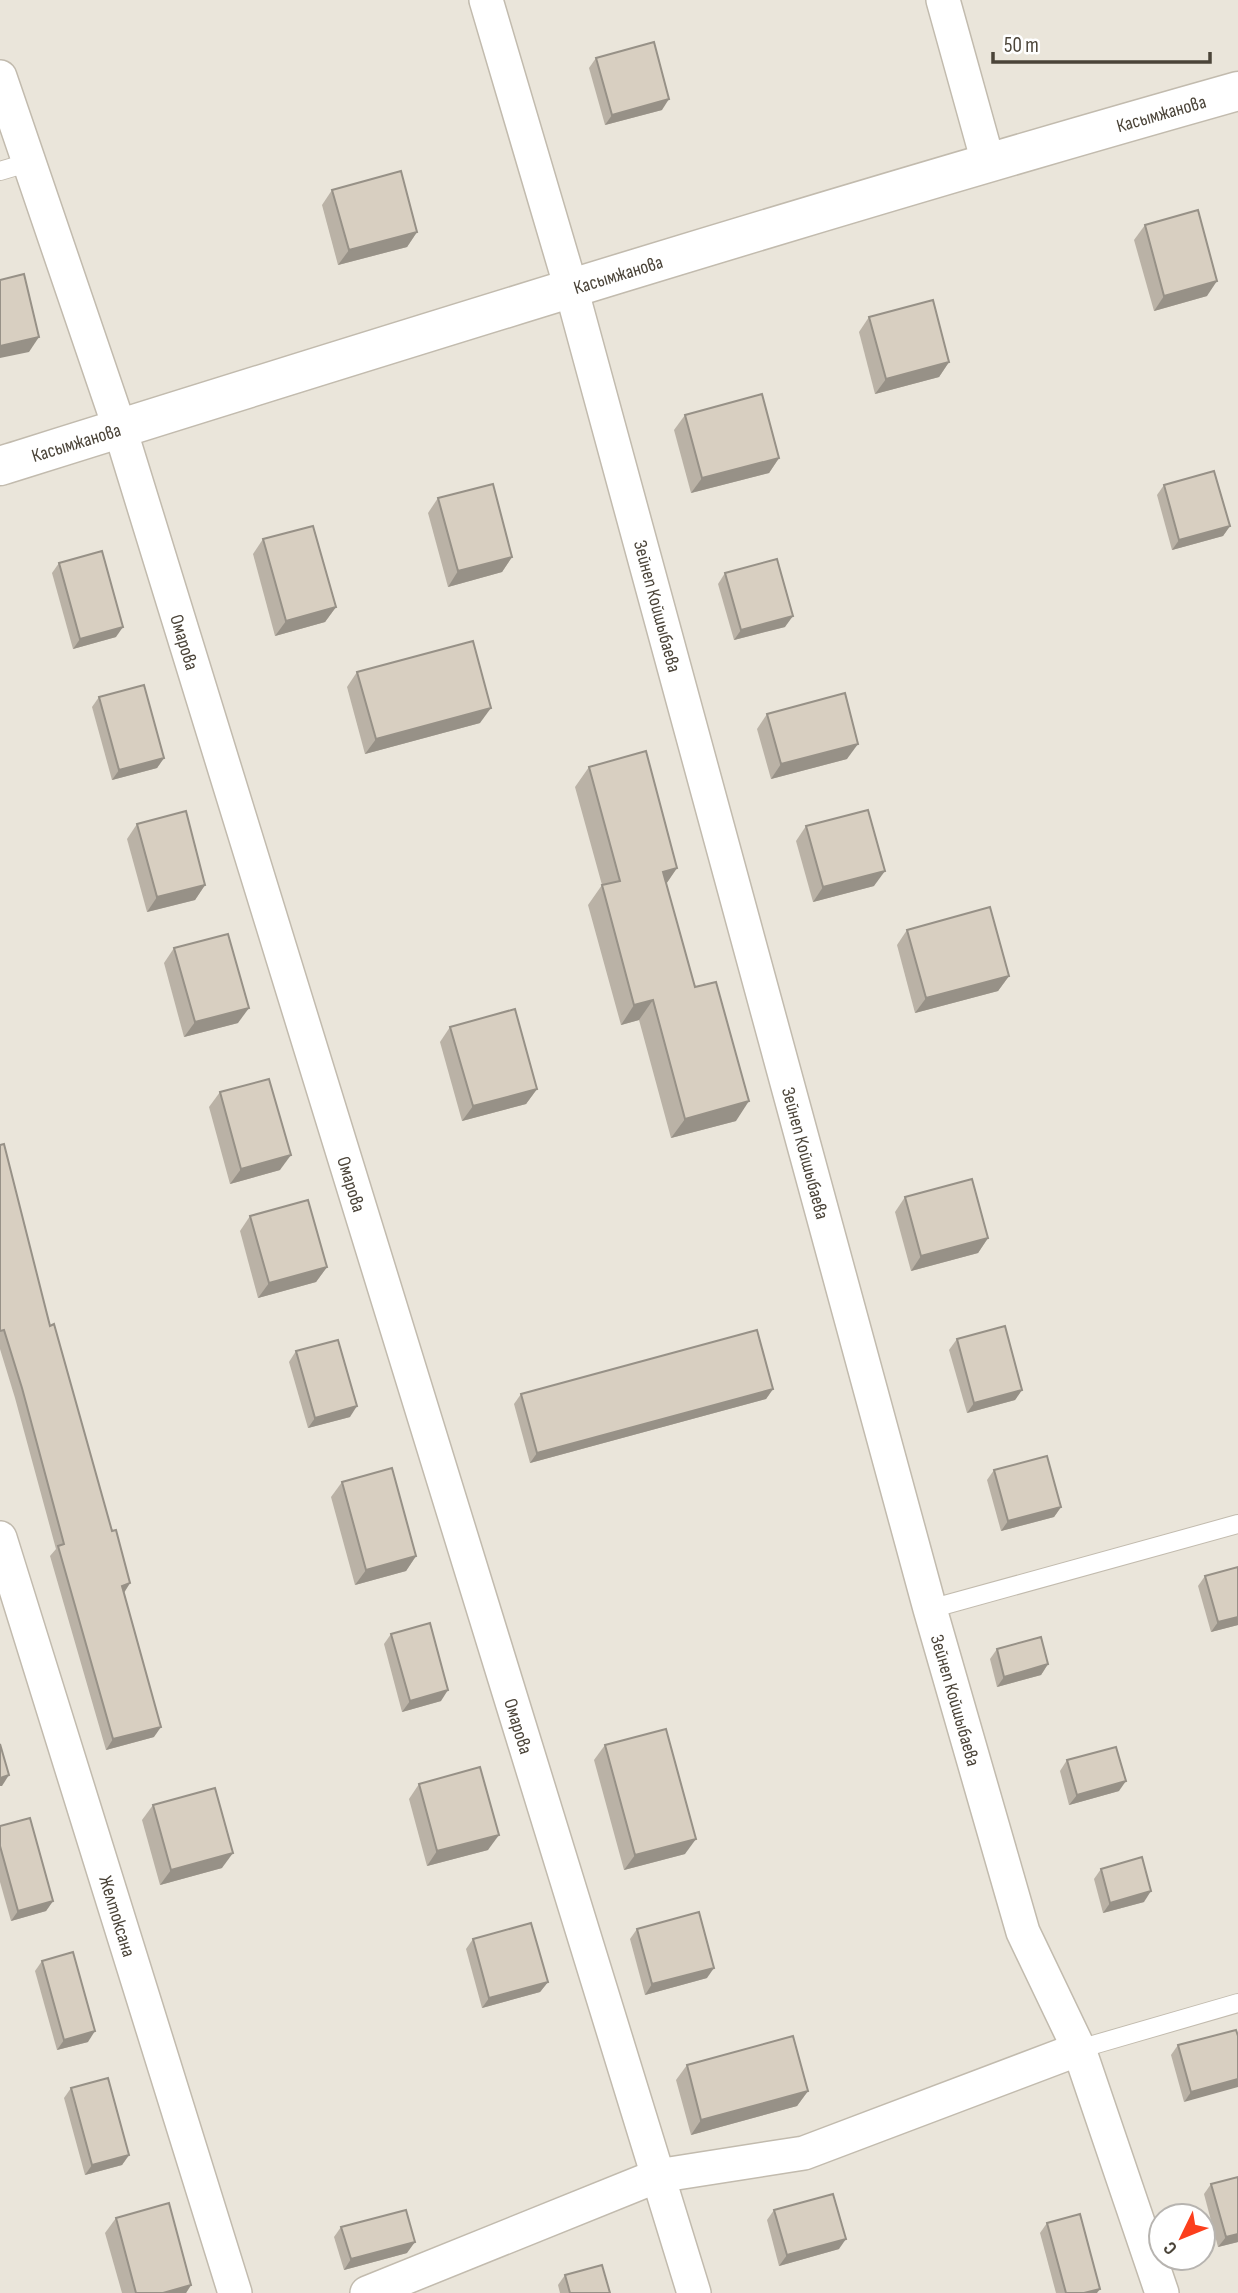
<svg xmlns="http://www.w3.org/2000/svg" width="1238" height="2293" font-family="'Sofia Sans Condensed',sans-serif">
  <rect width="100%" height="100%" fill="#f6f3ec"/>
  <!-- residential -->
  <path fill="#eae5da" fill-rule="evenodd" d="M0 0H1238V2293H0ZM1161 2216H1203V2258H1161Z"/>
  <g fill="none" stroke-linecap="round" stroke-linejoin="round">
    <defs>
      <g id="service">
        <path d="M0 171 27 163"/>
        <path d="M930 1609 1238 1524"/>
        <path d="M1079 2049 1238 2003"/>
      </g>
      <g id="minor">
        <path d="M486 0 571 288 930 1609 1023 1932 1079 2049 1162 2293"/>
        <path d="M943 0 988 162"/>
        <path d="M0 77 120 429 694 2293"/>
        <path d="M0 1538 235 2293"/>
        <path d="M367 2293 657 2176 804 2153 1079 2049"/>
      </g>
      <path id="tertiary" d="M0 466C412 337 823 208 1238 91"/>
    </defs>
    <!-- service casing -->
    <use href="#service" stroke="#c2bbae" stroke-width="20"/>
    <!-- minor casing -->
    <use href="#minor" stroke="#c2bbae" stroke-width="36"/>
    <!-- tertiary casing -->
    <use href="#tertiary" stroke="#c2bbae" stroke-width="41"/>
    <!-- service -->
    <use href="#service" stroke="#fff" stroke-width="18"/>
    <!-- minor -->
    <use href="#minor" stroke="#fff" stroke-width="33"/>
    <!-- tertiary -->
    <use href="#tertiary" stroke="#fff" stroke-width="38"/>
  </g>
  <!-- wall -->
  <g fill="#bab2a6">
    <path d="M596 58 662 110 605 125 589 68Z"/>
    <path d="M332 190 417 232 407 247 338 265 322 205Z"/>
    <path d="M1145 225 1207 296 1154 311 1134 240Z"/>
    <path d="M869 317 949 362 939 377 875 394 859 332Z"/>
    <path d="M685 415 779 458 769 473 691 493 674 430Z"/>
    <path d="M1164 485 1230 526 1223 536 1172 550 1157 495Z"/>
    <path d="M438 498 512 557 502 572 448 587 428 513Z"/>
    <path d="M263 539 336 607 325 622 275 636 253 554Z"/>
    <path d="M59 563 116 637 73 649 52 573Z"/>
    <path d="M725 573 785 627 734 640 718 584Z"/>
    <path d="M357 672 480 723 365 754 347 687Z"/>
    <path d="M99 697 164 758 157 768 112 780 92 707Z"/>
    <path d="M767 714 847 759 771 779 757 729Z"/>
    <path d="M589 767 677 868 666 884 695 987 736 1121 671 1138 639 1020 621 1025 588 905 602 885 575 787Z"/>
    <path d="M137 824 205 885 195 900 147 912 127 839Z"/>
    <path d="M806 826 874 886 813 902 796 841Z"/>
    <path d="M907 930 1009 976 998 991 915 1013 897 945Z"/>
    <path d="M174 948 238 1023 184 1037 164 963Z"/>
    <path d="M450 1027 537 1089 526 1104 462 1121 440 1042Z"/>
    <path d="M220 1092 280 1170 230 1184 209 1107Z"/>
    <path d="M0 1145 50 1326 112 1531 130 1583 124 1593 154 1737 106 1750 50 1556 56 1549 15 1398 0 1349Z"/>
    <path d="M905 1197 988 1238 978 1253 911 1271 895 1212Z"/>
    <path d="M250 1216 327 1267 316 1282 258 1298 240 1231Z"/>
    <path d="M957 1339 1022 1390 1015 1400 967 1413 949 1350Z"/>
    <path d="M296 1351 350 1417 308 1428 289 1362Z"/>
    <path d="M773 1389 766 1399 530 1463 514 1404 521 1394Z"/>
    <path d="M994 1470 1061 1507 1054 1517 1001 1531 987 1480Z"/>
    <path d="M342 1482 416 1556 406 1571 355 1585 331 1497Z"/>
    <path d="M1205 1576 1238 1625 1211 1632 1198 1586Z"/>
    <path d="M391 1634 441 1701 402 1712 384 1644Z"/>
    <path d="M997 1649 1048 1664 1041 1675 997 1687 990 1659Z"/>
    <path d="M605 1745 685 1854 624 1870 594 1760Z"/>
    <path d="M1067 1760 1119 1791 1069 1805 1060 1771Z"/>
    <path d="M419 1784 488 1850 427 1866 409 1799Z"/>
    <path d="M153 1805 222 1868 160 1885 142 1820Z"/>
    <path d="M0 1826 53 1901 46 1911 11 1921 0 1882Z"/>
    <path d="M1101 1869 1144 1902 1103 1913 1094 1879Z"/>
    <path d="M637 1929 707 1978 645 1995 630 1939Z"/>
    <path d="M473 1939 548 1982 540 1992 482 2008 466 1949Z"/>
    <path d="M42 1961 88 2042 57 2050 35 1971Z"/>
    <path d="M1238 2036 1184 2102 1171 2055 1178 2045Z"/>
    <path d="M687 2065 808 2091 797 2106 691 2135 676 2080Z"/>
    <path d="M71 2088 129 2155 122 2165 85 2175 64 2098Z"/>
    <path d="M1238 2177V2242L1218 2247 1204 2194 1211 2184Z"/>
    <path d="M774 2210 839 2249 779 2266 767 2220Z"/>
    <path d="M116 2218 191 2285 186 2293H122L105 2233Z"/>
    <path d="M1047 2223 1097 2293H1056L1040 2233Z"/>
    <path d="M341 2227 407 2253 344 2270 334 2237Z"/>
    <path d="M565 2275 610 2293H560L558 2285Z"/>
  </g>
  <!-- shaded-wall -->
  <g fill="#979187">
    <path d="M669 99 662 110 605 125 612 115Z"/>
    <path d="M417 232 407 247 338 265 349 250Z"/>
    <path d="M1217 281 1207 296 1154 311 1164 296Z"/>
    <path d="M39 337 29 352 0 358V346Z"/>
    <path d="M949 362 939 377 875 394 886 379Z"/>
    <path d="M779 458 769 473 691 493 702 478Z"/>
    <path d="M1230 526 1223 536 1172 550 1179 540Z"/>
    <path d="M512 557 502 572 448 587 458 571Z"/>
    <path d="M336 607 325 622 275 636 286 621Z"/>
    <path d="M793 616 785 627 734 640 741 630Z"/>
    <path d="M123 627 116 637 73 649 80 639Z"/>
    <path d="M491 708 480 723 365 754 376 739Z"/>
    <path d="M858 744 847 759 771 779 781 764Z"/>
    <path d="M164 758 157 768 112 780 119 770Z"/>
    <path d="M677 868 664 887 663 872Z"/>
    <path d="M885 871 874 886 813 902 823 887Z"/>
    <path d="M205 885 195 900 147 912 157 897Z"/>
    <path d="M1009 976 998 991 915 1013 926 998Z"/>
    <path d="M653 1000 639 1020 621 1025 634 1005Z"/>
    <path d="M249 1008 238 1023 184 1037 195 1022Z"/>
    <path d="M537 1089 526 1104 462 1121 473 1106Z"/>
    <path d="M749 1101 736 1121 671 1138 685 1119Z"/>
    <path d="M291 1155 280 1170 230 1184 241 1169Z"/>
    <path d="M988 1238 978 1253 911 1271 921 1256Z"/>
    <path d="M327 1267 316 1282 258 1298 269 1283Z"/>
    <path d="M773 1389 766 1399 530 1463 537 1453Z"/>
    <path d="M1022 1390 1015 1400 967 1413 974 1403Z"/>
    <path d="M357 1406 350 1417 308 1428 315 1418Z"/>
    <path d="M1061 1507 1054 1517 1001 1531 1008 1521Z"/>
    <path d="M416 1556 406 1571 355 1585 366 1570Z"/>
    <path d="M130 1583 123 1594 122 1586Z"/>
    <path d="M1238 1617V1625L1211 1632 1218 1622Z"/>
    <path d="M1048 1664 1041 1675 997 1687 1004 1677Z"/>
    <path d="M448 1690 441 1701 402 1712 410 1701Z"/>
    <path d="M161 1727 154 1737 106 1750 113 1739Z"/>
    <path d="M9 1775 2 1786H0V1778Z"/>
    <path d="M1126 1781 1119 1791 1069 1805 1077 1795Z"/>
    <path d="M499 1835 488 1850 427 1866 437 1851Z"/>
    <path d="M696 1839 685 1854 624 1870 635 1855Z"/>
    <path d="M233 1853 222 1868 160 1885 171 1870Z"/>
    <path d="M1151 1891 1144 1902 1103 1913 1110 1903Z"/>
    <path d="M53 1901 46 1911 11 1921 18 1911Z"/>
    <path d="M714 1968 707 1978 645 1995 652 1984Z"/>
    <path d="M548 1982 540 1992 482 2008 489 1998Z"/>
    <path d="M95 2031 88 2042 57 2050 64 2040Z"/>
    <path d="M1238 2079V2087L1184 2102 1191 2092Z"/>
    <path d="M808 2091 797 2106 691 2135 701 2120Z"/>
    <path d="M129 2155 122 2165 85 2175 92 2165Z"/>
    <path d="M1238 2234V2242L1218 2247 1226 2237Z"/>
    <path d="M846 2239 839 2249 779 2266 787 2255Z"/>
    <path d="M415 2242 407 2253 344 2270 351 2259Z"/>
    <path d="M191 2285 186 2293H163Z"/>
    <path d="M1100 2289 1097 2293H1084Z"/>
  </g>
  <!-- building -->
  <g fill="#d8cfc1" stroke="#979187" stroke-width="2">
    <path d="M654 42 669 99 612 115 596 58Z"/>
    <path d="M401 171 417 232 349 250 332 190Z"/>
    <path d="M1198 210 1217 281 1164 296 1145 225Z"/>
    <path d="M24 274 39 337 0 346V280Z"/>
    <path d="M933 300 949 362 886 379 869 317Z"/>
    <path d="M762 394 779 458 702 478 685 415Z"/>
    <path d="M1214 471 1230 526 1179 540 1164 485Z"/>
    <path d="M493 484 512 557 458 571 438 498Z"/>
    <path d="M313 526 336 607 286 621 263 539Z"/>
    <path d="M102 551 123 627 80 639 59 563Z"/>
    <path d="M777 559 793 616 741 630 725 573Z"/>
    <path d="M473 641 491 708 376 739 357 672Z"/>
    <path d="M144 685 164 758 119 770 99 697Z"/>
    <path d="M845 693 858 744 781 764 767 714Z"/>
    <path d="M646 751 677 868 663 872 695 987 716 982 749 1101 685 1119 653 1000 634 1005 602 885 620 881 589 767Z"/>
    <path d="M868 810 885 871 823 887 806 826Z"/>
    <path d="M186 811 205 885 157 897 137 824Z"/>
    <path d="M990 907 1009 976 926 998 907 930Z"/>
    <path d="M228 934 249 1008 195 1022 174 948Z"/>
    <path d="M515 1009 537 1089 473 1106 450 1027Z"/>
    <path d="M269 1079 291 1155 241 1169 220 1092Z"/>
    <path d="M4 1144 50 1326 54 1324 112 1531 116 1530 130 1583 122 1586 161 1727 113 1739 58 1546 64 1544 22 1388 4 1330 0 1331V1145Z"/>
    <path d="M972 1179 988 1238 921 1256 905 1197Z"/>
    <path d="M308 1200 327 1267 269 1283 250 1216Z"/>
    <path d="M1005 1326 1022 1390 974 1403 957 1339Z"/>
    <path d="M757 1330 773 1389 537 1453 521 1394Z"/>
    <path d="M338 1340 357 1406 315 1418 296 1351Z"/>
    <path d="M1047 1456 1061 1507 1008 1521 994 1470Z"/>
    <path d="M392 1468 416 1556 366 1570 342 1482Z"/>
    <path d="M1238 1567V1617L1218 1622 1205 1576Z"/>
    <path d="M430 1623 448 1690 410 1701 391 1634Z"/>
    <path d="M1041 1637 1048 1664 1004 1677 997 1649Z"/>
    <path d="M666 1729 696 1839 635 1855 605 1745Z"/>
    <path d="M0 1744 9 1775 0 1778Z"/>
    <path d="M1116 1747 1126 1781 1077 1795 1067 1760Z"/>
    <path d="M480 1767 499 1835 437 1851 419 1784Z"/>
    <path d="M215 1788 233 1853 171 1870 153 1805Z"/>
    <path d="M30 1818 53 1901 18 1911 0 1846V1826Z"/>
    <path d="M1142 1857 1151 1891 1110 1903 1101 1869Z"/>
    <path d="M699 1912 714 1968 652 1984 637 1929Z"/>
    <path d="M531 1923 548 1982 489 1998 473 1939Z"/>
    <path d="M73 1952 95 2031 64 2040 42 1961Z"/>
    <path d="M1236 2030 1238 2036V2079L1191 2092 1178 2045Z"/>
    <path d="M793 2036 808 2091 701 2120 687 2065Z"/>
    <path d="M108 2078 129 2155 92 2165 71 2088Z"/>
    <path d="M1238 2177V2234L1226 2237 1211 2184Z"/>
    <path d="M833 2194 846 2239 787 2255 774 2210Z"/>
    <path d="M169 2203 191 2285 163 2293H136L116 2218Z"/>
    <path d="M406 2210 415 2242 351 2259 341 2227Z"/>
    <path d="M1080 2214 1100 2289 1084 2293H1066L1047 2223Z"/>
    <path d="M602 2265 610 2293H570L565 2275Z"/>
  </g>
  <g text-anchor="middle" stroke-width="5" stroke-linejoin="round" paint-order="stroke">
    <!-- street labels -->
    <g font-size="19" fill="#4b4439" stroke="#fff">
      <text transform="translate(1161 113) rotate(-16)" y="7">Касымжанова</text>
      <text transform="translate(618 274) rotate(-17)" y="7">Касымжанова</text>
      <text transform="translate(76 442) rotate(-17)" y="7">Касымжанова</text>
      <text transform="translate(658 606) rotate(75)" y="7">Зейнеп Койшыбаева</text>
      <text transform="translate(185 642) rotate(73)" y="7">Омарова</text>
      <text transform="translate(806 1153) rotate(75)" y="7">Зейнеп Койшыбаева</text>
      <text transform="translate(352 1184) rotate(73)" y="7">Омарова</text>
      <text transform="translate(956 1700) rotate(74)" y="7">Зейнеп Койшыбаева</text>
      <text transform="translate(519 1726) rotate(73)" y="7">Омарова</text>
      <text transform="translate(118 1916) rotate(73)" y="7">Желтоксана</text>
    </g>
  </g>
  <!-- north arrow -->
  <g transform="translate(1182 2237) rotate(227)"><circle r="33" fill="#ffffff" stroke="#b7b4b0" stroke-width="2"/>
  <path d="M0-5L12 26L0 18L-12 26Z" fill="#fc3f1d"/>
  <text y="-10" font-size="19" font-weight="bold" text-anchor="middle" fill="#4b4439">С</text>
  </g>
  <!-- scale -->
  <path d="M993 52v10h217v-10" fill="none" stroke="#4b4439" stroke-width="3.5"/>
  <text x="1004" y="52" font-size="21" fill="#4b4439" stroke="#ffffff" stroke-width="5" paint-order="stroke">50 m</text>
</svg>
